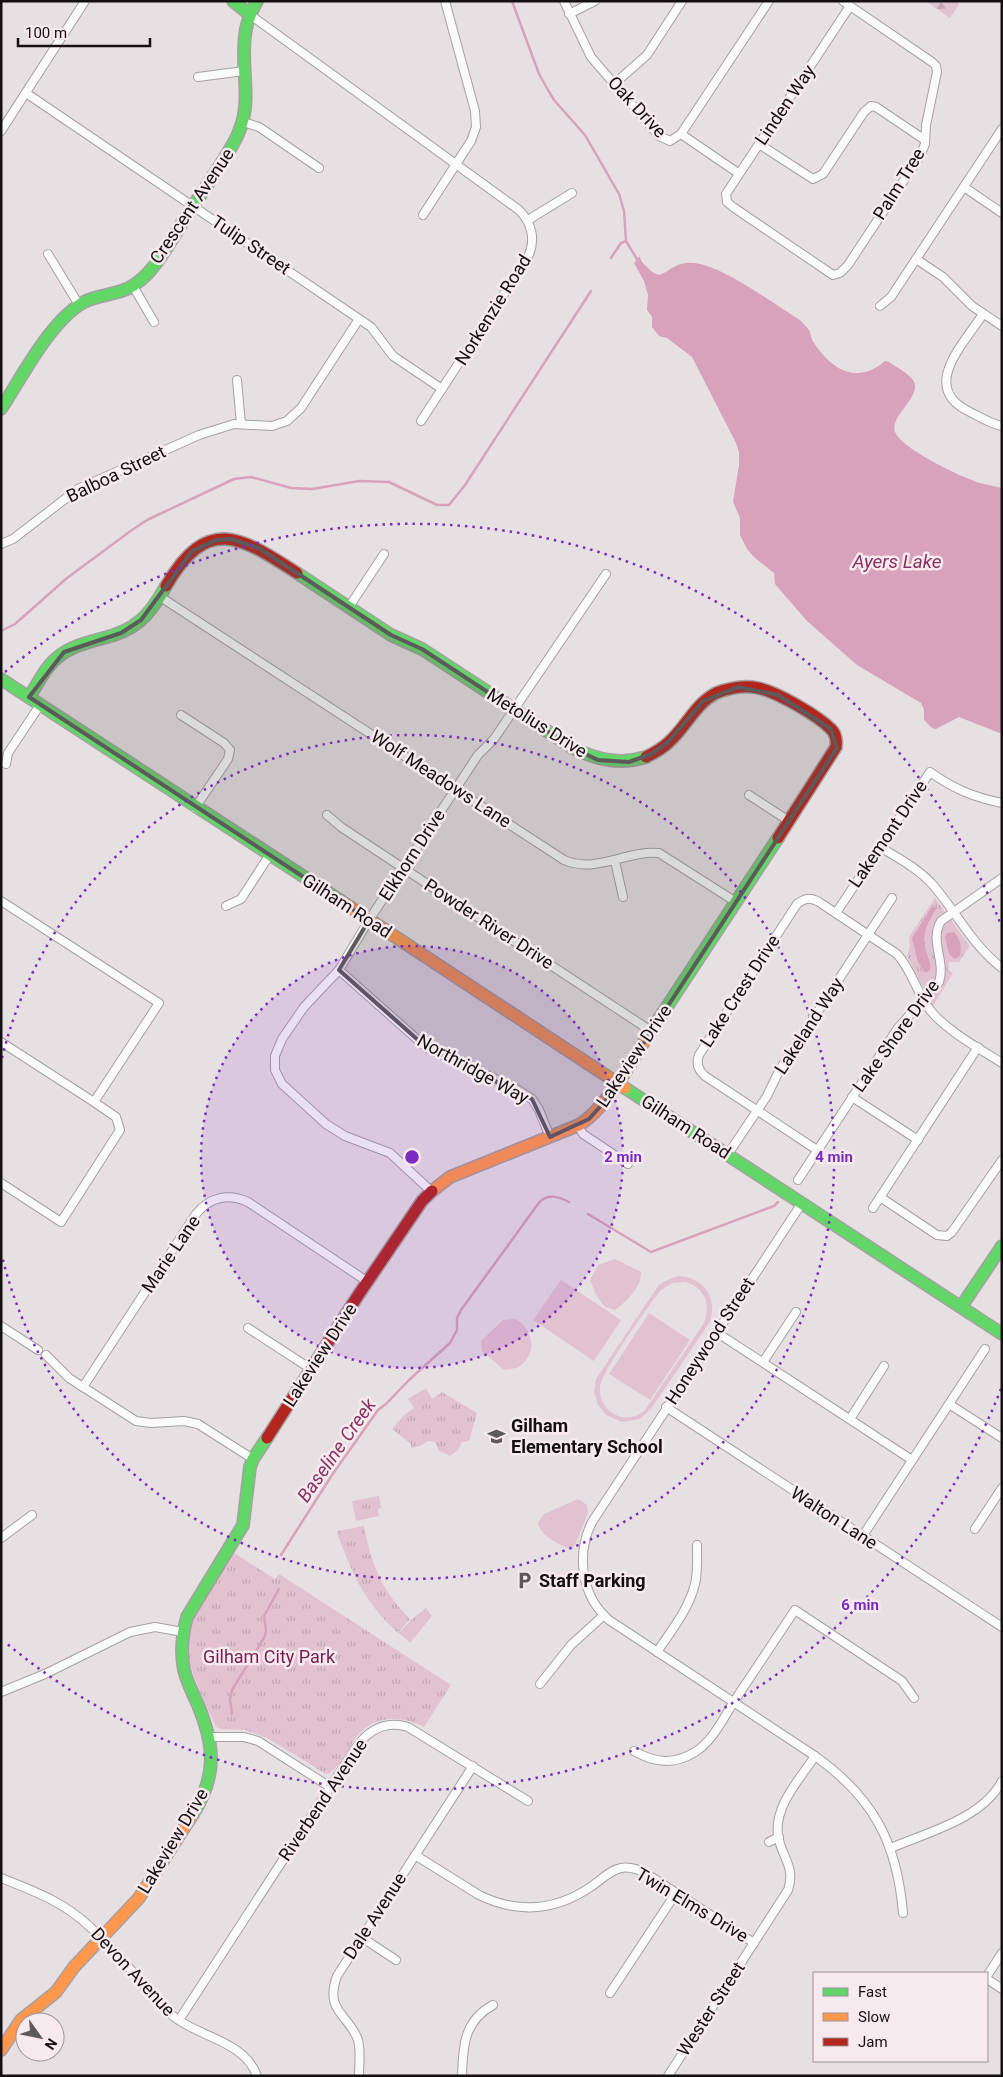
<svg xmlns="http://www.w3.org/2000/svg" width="1003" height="2077" font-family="Roboto,sans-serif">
  <defs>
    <pattern id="forest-firs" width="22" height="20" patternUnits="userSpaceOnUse" patternTransform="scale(1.25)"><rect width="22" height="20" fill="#e2c2d0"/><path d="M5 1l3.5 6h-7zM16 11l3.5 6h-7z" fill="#c1a6b2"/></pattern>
    <pattern id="park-tufts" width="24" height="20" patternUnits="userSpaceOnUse" patternTransform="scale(1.25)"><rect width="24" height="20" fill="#e2c2d0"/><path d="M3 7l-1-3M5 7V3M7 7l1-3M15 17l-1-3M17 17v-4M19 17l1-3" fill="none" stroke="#c1a6b2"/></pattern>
  </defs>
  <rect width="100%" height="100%" fill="#e7e0e3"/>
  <!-- green -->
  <g fill="#e2c2d0" fill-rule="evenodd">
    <path d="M615 1259 641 1272C642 1287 626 1302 615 1310L605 1307 596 1295 590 1280 598 1265Z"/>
    <path d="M678 1276C704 1277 718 1298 710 1322L651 1409 640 1419 622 1422 606 1415 598 1405 594 1391 596 1379 658 1286 665 1281ZM685 1282C705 1287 711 1305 704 1323L645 1410C637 1417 626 1420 616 1415 605 1410 599 1399 600 1387 603 1369 647 1308 660 1291L672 1283Z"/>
    <path d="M561 1280 621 1320 594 1361 533 1320Z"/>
    <path d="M649 1313 690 1340 650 1400 609 1374Z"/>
    <path d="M516 1319C533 1330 538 1353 520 1366 516 1369 509 1369 504 1370L482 1351 481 1341 503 1320Z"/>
    <path d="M578 1499 587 1505 588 1513 575 1545 571 1549C560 1546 538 1534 538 1522L544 1514Z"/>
  </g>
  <!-- forest -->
  <path fill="url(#forest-firs)" d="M925 1H957L959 5 950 18Z"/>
  <!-- park -->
  <g fill="url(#park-tufts)">
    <path d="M935 898 970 946 959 962H949L948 970 953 973 933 1006 907 956 910 947 909 937Z"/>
    <path d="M426 1388 432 1399 442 1392 477 1413 469 1441 462 1442 458 1450 450 1456 439 1451 435 1442 428 1441 420 1446 411 1448V1444L392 1429 404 1415 414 1408 408 1399Z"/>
    <path d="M379 1496 381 1508 378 1509 379 1516 356 1521 352 1501Z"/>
    <path d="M364 1526C372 1565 381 1590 410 1619L398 1633C365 1602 354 1578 338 1536L337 1531Z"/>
    <path d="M234 1553 275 1579 279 1574 451 1685 424 1727C402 1715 373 1715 357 1736 349 1746 338 1772 326 1774L267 1738 245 1730 221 1729 216 1727 200 1692 188 1659 187 1637 194 1613Z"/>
    <path d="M426 1608 432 1616 410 1643 399 1633 411 1620Z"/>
  </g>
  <!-- water -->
  <g fill="#d7a2ba">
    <path d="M640 256C640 261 644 264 648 268 660 280 662 273 674 267 682 262 691 262 700 264 728 270 774 304 800 320 803 324 808 327 810 332 811 336 811 339 814 343 832 370 857 385 885 361L889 362C896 367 908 373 913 380 924 395 889 416 895 432 902 449 961 477 980 483 987 485 995 486 1002 488V734L959 717 936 729 932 728 924 720V710L921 703 857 665 807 621 775 584 774 573 754 557 747 549 740 535V518L733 502 739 465V452L736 443 692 357 667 338 659 336 652 327V317L647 310 648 295 644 281 634 263Z"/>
    <path d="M934 907 936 909C926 926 921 934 927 954 929 960 931 964 930 970L926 973 918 962 912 938 931 908Z"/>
    <path d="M954 932C960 938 962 948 960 956L955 959 949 954 945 937 947 933Z"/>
  </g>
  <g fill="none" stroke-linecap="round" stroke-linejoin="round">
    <!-- stream -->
    <g stroke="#d7a2ba" stroke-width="2.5">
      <path d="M512 1 539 74 548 90 554 100 585 135 619 194 624 211 626 241"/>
      <path d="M611 258 621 243 626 241 637 259"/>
      <path d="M1 631 15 624 67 578 132 530 147 520 234 479 251 477 291 488 312 489 359 481 389 482 437 505H449L465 485 591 291"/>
      <path d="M588 1214 651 1252 774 1206 778 1202"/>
      <path d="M281 1555 332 1475 378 1410 386 1404 409 1380 450 1343 457 1330V1318L461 1310 538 1204C547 1193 558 1196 569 1202"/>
      <path d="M232 1714 230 1699 232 1690 264 1638 266 1631 264 1616 279 1589"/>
    </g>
    <defs>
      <g id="street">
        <path d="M564 1 591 57 659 136 670 141 681 134 738 173"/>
        <path d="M843 1 850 6 932 62 936 66 937 72 926 125 925 144 920 156 848 265 840 273 833 275 733 207 727 202 726 194 850 6"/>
        <path d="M249 14 519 210C532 223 536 240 528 257L421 421"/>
        <path d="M569 14 595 1"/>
        <path d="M198 77 244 71"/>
        <path d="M614 84 647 55 682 1"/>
        <path d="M26 93 371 327 393 356 442 389"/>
        <path d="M243 122 259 127 319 168"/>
        <path d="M1 131 85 1"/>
        <path d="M681 134 769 1"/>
        <path d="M759 144 813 179 823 174 864 112 871 106 876 107 925 140"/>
        <path d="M964 187 1002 213"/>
        <path d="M423 215 471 141 476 127 475 111 445 1"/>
        <path d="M528 220 572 193"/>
        <path d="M48 254 79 305"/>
        <path d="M916 259 943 277 972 306 1002 326"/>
        <path d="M133 286 154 322"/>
        <path d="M880 306 891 297 1002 129"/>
        <path d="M983 314C963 345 919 388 970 412 980 417 991 424 1002 426"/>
        <path d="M237 380 241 424"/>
        <path d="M1 544 13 539 78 489 199 435 234 424 272 426 287 421 301 408 359 319"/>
        <path d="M159 596 564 860C596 874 627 850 659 853L736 902"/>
        <path d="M349 607 384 554"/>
        <path d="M181 715 224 743 230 750 228 759 195 808"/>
        <path d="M6 764 8 753 40 705"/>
        <path d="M749 795 789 821"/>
        <path d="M327 815 341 827 403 868 651 1031"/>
        <path d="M880 847C898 858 919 869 933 885 957 913 972 945 1002 968"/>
        <path d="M615 861 623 897"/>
        <path d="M1 901 159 1003 94 1102 116 1117 120 1130 61 1222 1 1183"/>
        <path d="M226 906 241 899 269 856"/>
        <path d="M836 913 930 772C954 789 973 797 1002 803"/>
        <path d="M339 970 427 1048 513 1087 532 1099 539 1110 550 1137"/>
        <path d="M1 1042 94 1102"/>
        <path d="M852 1097 918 1140"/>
        <path d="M578 1126 583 1134 628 1164"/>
        <path d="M817 1150 705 1076C698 1070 696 1063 699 1055L797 904C805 898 810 897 819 902L897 954C911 969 916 990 928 1007 942 1028 980 1049 1002 1063"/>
        <path d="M728 1154 767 1096 779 1071 892 898"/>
        <path d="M798 1180 898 1028 939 982C946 961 929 941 941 921L1002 878"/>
        <path d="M431 1191 390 1153 345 1136 326 1124 282 1084 275 1070V1056L282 1039 304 1007 339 970 369 920 478 755 494 739 606 574"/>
        <path d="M880 1197 937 1235 947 1236 952 1232 1002 1160"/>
        <path d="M802 1203 592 1522C576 1554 581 1596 609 1620L815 1756C874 1798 897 1843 903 1913"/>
        <path d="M873 1208 978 1047"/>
        <path d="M1 1326 38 1350"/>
        <path d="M248 1328 311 1369"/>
        <path d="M716 1332 912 1460"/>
        <path d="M46 1355 69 1378 136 1421 151 1423 184 1421 198 1424 253 1459"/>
        <path d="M763 1362 796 1312"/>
        <path d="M83 1387 196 1214C210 1197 228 1193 248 1202L368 1282"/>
        <path d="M949 1404 1002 1438"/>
        <path d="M666 1407 1002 1627"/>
        <path d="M850 1419 884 1366"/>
        <path d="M975 1529 1002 1488"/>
        <path d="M862 1537 985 1349"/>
        <path d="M1 1538 32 1515"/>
        <path d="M657 1652C671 1631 689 1609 695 1584 698 1572 697 1558 697 1545"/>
        <path d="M540 1684 571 1645 604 1615"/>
        <path d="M1 1692 45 1674 130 1632 155 1627 183 1632"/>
        <path d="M211 1737H244L258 1741 330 1787"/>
        <path d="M634 1751C655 1763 674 1765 695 1752 713 1741 724 1717 735 1700 755 1670 775 1640 795 1610L902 1681 914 1698"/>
        <path d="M769 1842 779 1837"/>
        <path d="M891 1848C928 1832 982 1819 1002 1781"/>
        <path d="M415 1855 479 1895C518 1914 556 1911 592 1886 601 1880 610 1870 621 1868 630 1866 638 1869 647 1874L754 1943"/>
        <path d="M1 1878C34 1891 64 1902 90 1927 112 1946 130 1970 150 1991 157 1999 164 2009 173 2016 198 2037 245 2041 257 2076"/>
        <path d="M361 1937 396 1960"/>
        <path d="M987 1976 1002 1953"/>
        <path d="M987 1979 1002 1989"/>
        <path d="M610 1993 676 1893"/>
        <path d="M179 2020 355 1749C368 1730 385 1720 408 1727L528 1801"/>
        <path d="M359 2076C359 2064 361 2051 358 2040 349 2014 324 2012 337 1976L473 1766"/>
        <path d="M462 2076C463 2045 464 2021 493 2005"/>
        <path d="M668 2076 788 1890C796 1866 781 1857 778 1835 774 1806 800 1779 815 1756"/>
      </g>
      <g id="fast">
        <path d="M233 1 249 14"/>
        <path d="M1 409C22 377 50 321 84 302 99 294 120 295 134 285 157 270 171 239 186 217 202 192 219 169 233 144 257 103 238 70 246 29 248 19 252 10 257 1"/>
        <path d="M297 573 391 635 422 649 573 748C597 760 620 765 646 757"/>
        <path d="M1 679 341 901"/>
        <path d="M29 697C38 684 45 667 58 657 70 647 85 643 100 639 135 631 149 617 166 586"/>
        <path d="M651 1031 778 838"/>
        <path d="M625 1088 1002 1334"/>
        <path d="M961 1307 1002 1246"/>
        <path d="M193 1814C217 1776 215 1746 198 1705 193 1694 187 1682 184 1670 180 1651 182 1635 187 1617L243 1525 250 1467 253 1459 267 1438"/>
      </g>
      <g id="slow">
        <path d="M341 901 625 1088"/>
        <path d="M432 1191 450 1177 579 1125C608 1107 632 1060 651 1031"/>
        <path d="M1 2050 21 2020 56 1992 74 1967 139 1898 193 1814"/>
      </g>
      <g id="jam">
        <path d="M166 586C207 515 240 536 297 573"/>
        <path d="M646 757C654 753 662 749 669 742 686 727 695 704 716 693 729 688 744 685 758 688 777 692 817 715 831 729 836 734 837 740 836 747L778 838"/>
        <path d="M267 1438 359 1294 422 1201 432 1191"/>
      </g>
    </defs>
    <!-- street casing -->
    <use href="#street" stroke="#a5a0a2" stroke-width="10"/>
    <!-- fast casing -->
    <use href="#fast" stroke="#a5a0a2" stroke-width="14"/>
    <!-- slow casing -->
    <use href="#slow" stroke="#a5a0a2" stroke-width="14"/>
    <!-- jam casing -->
    <use href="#jam" stroke="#a5a0a2" stroke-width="14"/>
    <!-- street -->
    <use href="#street" stroke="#fbfafb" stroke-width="8"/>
    <!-- fast -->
    <use href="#fast" stroke="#63d668" stroke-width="11"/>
    <!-- slow -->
    <use href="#slow" stroke="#ff974d" stroke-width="11"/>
    <!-- jam -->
    <use href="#jam" stroke="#b3261e" stroke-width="11"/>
  </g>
  <!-- marked area -->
  <path fill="#5e595b" fill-opacity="0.2" stroke="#5e595b" stroke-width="4" stroke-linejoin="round" d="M231 539 259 548 391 635 422 649 573 748 598 760 629 762 651 754 668 742 703 701 738 687 778 695 831 729 837 748 607 1099 589 1119 550 1137 532 1099 427 1048 339 970 369 920 29 697 64 652 121 633 141 620 192 551 216 540Z"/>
  <!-- distance rings -->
  <circle cx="412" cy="1157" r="211" fill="#7b2cbf" fill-opacity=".12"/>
  <g fill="none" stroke="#7b2cbf" stroke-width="2.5" stroke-dasharray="2.5 5">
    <circle cx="412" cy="1157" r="211"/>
    <path d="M2 1058A422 422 0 1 1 2 1256"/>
    <path d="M1001 1389A633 633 0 0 1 5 1642M5 672A633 633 0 0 1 1001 925"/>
  </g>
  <!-- icons -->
  <defs>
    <symbol id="school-bare" viewBox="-9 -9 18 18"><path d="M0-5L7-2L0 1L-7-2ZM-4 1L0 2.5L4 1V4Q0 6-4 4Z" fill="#5e595b" stroke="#f7eaef" stroke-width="2.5" paint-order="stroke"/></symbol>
    <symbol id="parking-bare" viewBox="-9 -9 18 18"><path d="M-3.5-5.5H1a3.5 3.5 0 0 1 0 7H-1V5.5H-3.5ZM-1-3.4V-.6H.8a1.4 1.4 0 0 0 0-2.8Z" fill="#5e595b" stroke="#f7eaef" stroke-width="2.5" paint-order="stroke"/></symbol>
  </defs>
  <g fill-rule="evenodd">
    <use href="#school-bare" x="484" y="1424" width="25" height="25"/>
    <use href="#parking-bare" x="512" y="1568" width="25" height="25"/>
  </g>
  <g text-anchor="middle" stroke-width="5" stroke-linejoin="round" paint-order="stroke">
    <!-- street labels -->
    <g font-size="18" fill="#141012" stroke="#f7eaef">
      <text transform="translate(785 105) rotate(-56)" y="6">Linden Way</text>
      <text transform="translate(637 107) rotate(47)" y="6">Oak Drive</text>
      <text transform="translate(899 184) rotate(-58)" y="6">Palm Tree</text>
      <text transform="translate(192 206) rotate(-56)" y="6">Crescent Avenue</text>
      <text transform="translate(251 245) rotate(34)" y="6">Tulip Street</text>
      <text transform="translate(493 310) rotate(-58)" y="6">Norkenzie Road</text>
      <text transform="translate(116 474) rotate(-26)" y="6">Balboa Street</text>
      <text transform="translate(537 723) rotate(32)" y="6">Metolius Drive</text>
      <text transform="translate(441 779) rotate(33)" y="6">Wolf Meadows Lane</text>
      <text transform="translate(888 834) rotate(-56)" y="6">Lakemont Drive</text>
      <text transform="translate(412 855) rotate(-57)" y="6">Elkhorn Drive</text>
      <text transform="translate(347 906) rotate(33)" y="6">Gilham Road</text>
      <text transform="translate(489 924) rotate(33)" y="6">Powder River Drive</text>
      <text transform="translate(740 991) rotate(-57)" y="6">Lake Crest Drive</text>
      <text transform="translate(809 1026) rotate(-57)" y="6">Lakeland Way</text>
      <text transform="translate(896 1036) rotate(-54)" y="6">Lake Shore Drive</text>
      <text transform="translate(634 1056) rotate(-56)" y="6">Lakeview Drive</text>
      <text transform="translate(473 1069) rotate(29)" y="6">Northridge Way</text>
      <text transform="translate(686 1127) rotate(33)" y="6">Gilham Road</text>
      <text transform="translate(171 1254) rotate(-56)" y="6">Marie Lane</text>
      <text transform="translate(710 1341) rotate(-57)" y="6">Honeywood Street</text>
      <text transform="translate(320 1355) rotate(-57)" y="6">Lakeview Drive</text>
      <text transform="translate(834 1518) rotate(33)" y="6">Walton Lane</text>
      <text transform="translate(323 1800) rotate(-56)" y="6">Riverbend Avenue</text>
      <text transform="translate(173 1841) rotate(-59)" y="6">Lakeview Drive</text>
      <text transform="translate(692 1905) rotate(31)" y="6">Twin Elms Drive</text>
      <text transform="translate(375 1916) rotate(-57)" y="6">Dale Avenue</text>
      <text transform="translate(133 1972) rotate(47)" y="6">Devon Avenue</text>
      <text transform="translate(711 2009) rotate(-57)" y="6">Wester Street</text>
    </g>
    <!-- poi labels -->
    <g font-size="18" font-weight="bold" fill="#141012" stroke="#f7eaef" text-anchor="start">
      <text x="511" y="1432">Gilham<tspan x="511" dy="21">Elementary School</tspan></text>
      <text x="539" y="1587">Staff Parking</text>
    </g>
    <!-- park labels -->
    <g font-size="18" fill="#731e4c" stroke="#f7eaef">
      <text x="269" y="1663">Gilham City Park</text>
    </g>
    <!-- water labels -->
    <g font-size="19" font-style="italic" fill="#89325f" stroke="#f7eaef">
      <text x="897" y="568">Ayers Lake</text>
      <text transform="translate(336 1450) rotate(-55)" y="7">Baseline Creek</text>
    </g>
  </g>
  <circle cx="412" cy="1157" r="8" fill="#7b2cbf" stroke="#f7eaef" stroke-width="2.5"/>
  <g font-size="15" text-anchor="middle" font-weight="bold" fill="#7b2cbf" stroke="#f7eaef" stroke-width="5" stroke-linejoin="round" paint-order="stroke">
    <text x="623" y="1162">2 min</text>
    <text x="834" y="1162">4 min</text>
    <text x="860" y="1610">6 min</text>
  </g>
  <!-- border -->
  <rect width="1003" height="2077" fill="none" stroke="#141012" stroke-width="5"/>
  <!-- legend -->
  <rect x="813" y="1972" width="175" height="90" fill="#f7eaef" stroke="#9c9397"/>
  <rect x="823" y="1988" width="25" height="8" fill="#63d668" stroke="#9c9397"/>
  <text x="858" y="1997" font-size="15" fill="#141012">Fast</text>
  <rect x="823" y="2013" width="25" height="8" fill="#ff974d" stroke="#9c9397"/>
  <text x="858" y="2022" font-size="15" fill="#141012">Slow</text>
  <rect x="823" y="2038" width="25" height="8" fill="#b3261e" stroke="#9c9397"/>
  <text x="858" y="2047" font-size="15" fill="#141012">Jam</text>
  <!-- north arrow -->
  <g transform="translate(40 2037) rotate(123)"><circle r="24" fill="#f7eaef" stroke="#9c9397"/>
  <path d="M0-4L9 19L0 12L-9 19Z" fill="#5e595b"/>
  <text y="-8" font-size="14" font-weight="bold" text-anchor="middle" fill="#141012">N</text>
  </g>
  <!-- scale -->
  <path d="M18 38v8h132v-8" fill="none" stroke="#141012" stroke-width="2.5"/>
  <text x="25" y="38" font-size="15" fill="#141012" stroke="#f7eaef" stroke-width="4" paint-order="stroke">100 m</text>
</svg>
